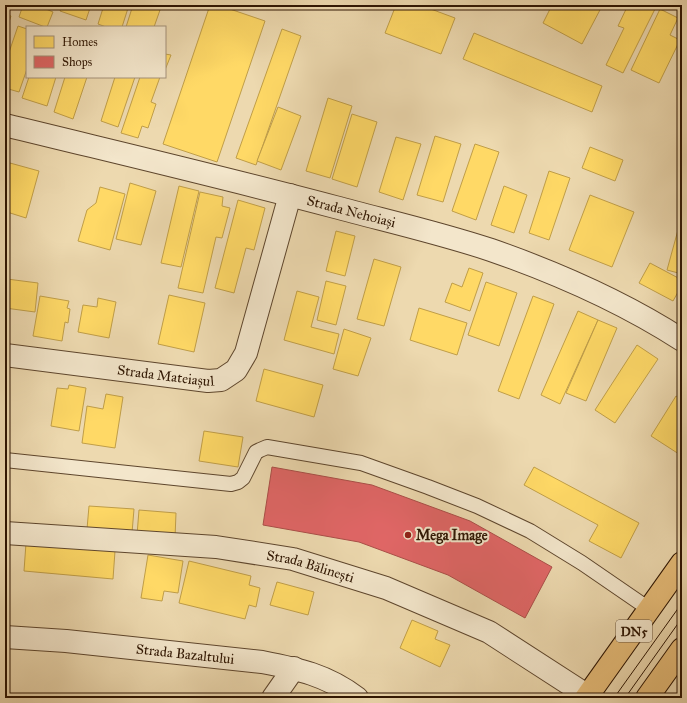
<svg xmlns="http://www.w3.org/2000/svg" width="687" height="703" font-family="'IM FELL Great Primer',serif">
  <rect width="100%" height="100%" fill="#edd9af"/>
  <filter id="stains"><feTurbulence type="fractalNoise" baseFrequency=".005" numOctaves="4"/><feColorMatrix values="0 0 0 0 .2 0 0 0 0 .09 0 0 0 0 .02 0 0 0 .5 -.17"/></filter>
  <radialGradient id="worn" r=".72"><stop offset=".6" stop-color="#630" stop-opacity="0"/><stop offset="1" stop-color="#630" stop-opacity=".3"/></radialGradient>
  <!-- homes -->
  <g fill="#ffd966" stroke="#c09e48">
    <path d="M23 5H42L41 7 53 12 47 27H45L19 17Z"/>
    <path d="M62 5H91L86 20 60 11Z"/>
    <path d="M104 5H129L122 27H106L98 24Z"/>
    <path d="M133 5H154L153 8 160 10 154 27H126Z"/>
    <path d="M210 5H218L265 21 217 162 163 144Z"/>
    <path d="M396 5H420L455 18 441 54 385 33Z"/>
    <path d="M552 5H595L601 8 582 44 543 23Z"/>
    <path d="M628 5H652L656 7 623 73 606 65 624 28 618 26Z"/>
    <path d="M660 9 678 18 670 35 680 40 659 83 631 70Z"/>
    <path d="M5 14 11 16 5 34Z"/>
    <path d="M18 26 27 29V69L19 92 5 88V64Z"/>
    <path d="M282 29 301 36 256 165 236 158Z"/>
    <path d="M474 33 602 86 592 112 463 59Z"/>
    <path d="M165 54 171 55 165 70Z"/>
    <path d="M29 77H56L47 106 22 98Z"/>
    <path d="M65 77H87L73 119 54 112Z"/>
    <path d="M115 77H135L118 127 101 121Z"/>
    <path d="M140 77H160L151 102 156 104 148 128 142 126 138 138 121 133Z"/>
    <path d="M328 98 352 106 330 178 306 171Z"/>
    <path d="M278 107 301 116 281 170 257 161Z"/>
    <path d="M352 114 377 122 357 187 332 179Z"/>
    <path d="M435 136 461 144 443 202 417 195Z"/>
    <path d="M396 137 421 144 403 200 379 192Z"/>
    <path d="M475 144 499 152 476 220 452 211Z"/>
    <path d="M590 147 623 160 615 181 582 168Z"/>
    <path d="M5 157 9 158 5 172Z"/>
    <path d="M10 163 39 171 26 218 7 212 9 205 5 204V180Z"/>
    <path d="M549 171 570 178 549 240 529 233Z"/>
    <path d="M130 183 156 191 141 245 116 239Z"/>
    <path d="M179 186 199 191 181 267 161 263Z"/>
    <path d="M504 186 527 195 514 233 491 225Z"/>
    <path d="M100 187 125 194 110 250 78 241 87 210 96 203Z"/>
    <path d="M200 192 223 197 222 206 230 208 222 238 216 237 203 293 178 288Z"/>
    <path d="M590 195 634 212 612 267 569 250Z"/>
    <path d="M238 200 265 208 254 250 246 248 234 293 215 288Z"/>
    <path d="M678 230 682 231V274L667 270Z"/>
    <path d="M336 231 355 236 345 276 326 271Z"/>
    <path d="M374 259 401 267 384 326 357 319Z"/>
    <path d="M650 263 682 280V285L673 301 639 283Z"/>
    <path d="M469 268 483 273 470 311 445 302 452 283 462 287Z"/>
    <path d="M7 279 38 283 35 312 5 308V290Z"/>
    <path d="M326 281 346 286 336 325 317 320Z"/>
    <path d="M486 282 517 293 499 346 468 335Z"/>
    <path d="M297 291 319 297 311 327 339 334 334 354 284 340Z"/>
    <path d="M169 295 205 303 194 352 158 344Z"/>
    <path d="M40 296 69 301 67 308 70 309 68 323 65 322 62 341 33 336Z"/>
    <path d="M533 296 554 304 519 399 498 391Z"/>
    <path d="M98 298 116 302 109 338 78 332 83 305 97 307Z"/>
    <path d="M419 308 467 323 457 355 410 340Z"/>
    <path d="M578 311 598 320 560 404 541 395Z"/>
    <path d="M598 320 617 328 586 401 566 393Z"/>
    <path d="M344 329 371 338 358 376 333 369Z"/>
    <path d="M637 345 658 359 615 423 595 410Z"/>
    <path d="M264 369 323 385 314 417 256 401Z"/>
    <path d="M69 385 86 388 79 431 51 426 57 388 68 389Z"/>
    <path d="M106 394 123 397 115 448 82 443 87 406 103 409Z"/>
    <path d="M676 396 682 399V456L651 436Z"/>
    <path d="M204 431 243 437 238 467 199 461Z"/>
    <path d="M534 467 639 523 621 558 589 541 598 525 524 485Z"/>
    <path d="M89 506 134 509 132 533 87 529Z"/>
    <path d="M139 510 176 513 175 538 137 535Z"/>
    <path d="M26 543 115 551 113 579 24 571Z"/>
    <path d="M148 555 183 561 178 593 164 591 162 601 141 598Z"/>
    <path d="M189 561 251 576 249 585 260 588 256 607 249 605 245 619 179 603Z"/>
    <path d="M277 582 314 592 308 615 270 605Z"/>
    <path d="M412 620 438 631 435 639 450 645 440 667 400 648Z"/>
  </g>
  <!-- shops -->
  <path fill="#e06666" stroke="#ab4e48" d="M272 467 372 485 470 521 552 567 525 618 448 575 359 542 263 525Z"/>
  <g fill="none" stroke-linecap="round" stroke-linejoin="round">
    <defs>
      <path id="service" d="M5 460 231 484 238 482 243 478 256 452 260 450 267 447 361 463 428 487 477 506 530 531 582 563 649 609"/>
      <g id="minor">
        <path id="s1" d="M5 125C115 152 226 178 335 207 387 221 440 233 491 250 557 273 623 302 682 340"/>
        <path id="s2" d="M5 355 208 381 221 380 236 370 246 353 290 195"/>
        <path id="s3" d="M5 533 216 547 293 559 386 588 489 632 588 696"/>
        <path id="s4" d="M5 637 66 641 262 662C298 669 327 675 357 698"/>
        <path d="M273 698 294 668"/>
      </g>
      <g id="primary">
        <path d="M586 698 682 563"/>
        <path d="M647 698 682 649"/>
      </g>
    </defs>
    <!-- service casing -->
    <use href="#service" stroke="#5e462d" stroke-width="16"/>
    <!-- minor casing -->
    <use href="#minor" stroke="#5e462d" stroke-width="24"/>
    <!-- primary casing -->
    <use href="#primary" stroke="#2e1502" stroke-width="24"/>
    <!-- service -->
    <use href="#service" stroke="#f3e6cb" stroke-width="14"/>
    <!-- minor -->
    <use href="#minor" stroke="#f3e6cb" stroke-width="22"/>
    <!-- primary -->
    <use href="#primary" stroke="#e6bc78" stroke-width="22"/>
    <!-- tram -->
    <g stroke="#2e1502" stroke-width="1">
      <path d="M614 698 682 603"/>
      <path d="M625 698 682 618"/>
    </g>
  </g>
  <!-- markers -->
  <circle fill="#8f2418" stroke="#f3e6cb" stroke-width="1.5" cx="408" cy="535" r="4"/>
  <g text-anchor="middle" stroke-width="4" stroke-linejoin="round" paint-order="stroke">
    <!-- shield labels -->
    <rect fill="#f3e6cb" stroke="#69543e" stroke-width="1" x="616" y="620" width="36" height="22" rx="3"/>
    <g font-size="13" font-weight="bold" fill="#2e1502">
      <text x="634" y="636">DN5</text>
    </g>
    <!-- street labels -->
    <g font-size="14" fill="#2e1502" stroke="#f3e6cb">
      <text dy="5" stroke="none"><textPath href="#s1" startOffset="357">Strada Nehoiași</textPath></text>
      <text dy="5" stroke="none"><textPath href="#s2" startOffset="162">Strada Mateiașul</textPath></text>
      <text dy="5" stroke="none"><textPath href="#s3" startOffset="308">Strada Bălinești</textPath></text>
      <text dy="5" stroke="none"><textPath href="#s4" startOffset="181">Strada Bazaltului</textPath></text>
    </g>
    <!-- poi labels -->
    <g font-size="14" font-weight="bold" fill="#2e1502" stroke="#f3e6cb" text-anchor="start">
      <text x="416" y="540">Mega Image</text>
    </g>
  </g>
  <!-- margin -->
  <rect width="687" height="703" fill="none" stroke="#edd9af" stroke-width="20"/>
  <rect x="6" y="6" width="675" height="691" fill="none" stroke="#2e1502" stroke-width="2"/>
  <rect x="10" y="10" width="667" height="683" fill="none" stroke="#2e1502"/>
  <!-- legend -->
  <rect x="26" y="26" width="140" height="52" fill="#f3e6cb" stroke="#a4927b"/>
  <rect x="34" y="36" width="20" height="12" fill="#ffd966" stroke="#a4927b"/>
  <text x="62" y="46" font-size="12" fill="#2e1502">Homes</text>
  <rect x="34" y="56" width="20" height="12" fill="#e06666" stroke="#a4927b"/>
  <text x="62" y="66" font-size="12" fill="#2e1502">Shops</text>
  <rect width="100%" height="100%" filter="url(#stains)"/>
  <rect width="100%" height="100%" fill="url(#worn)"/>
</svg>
